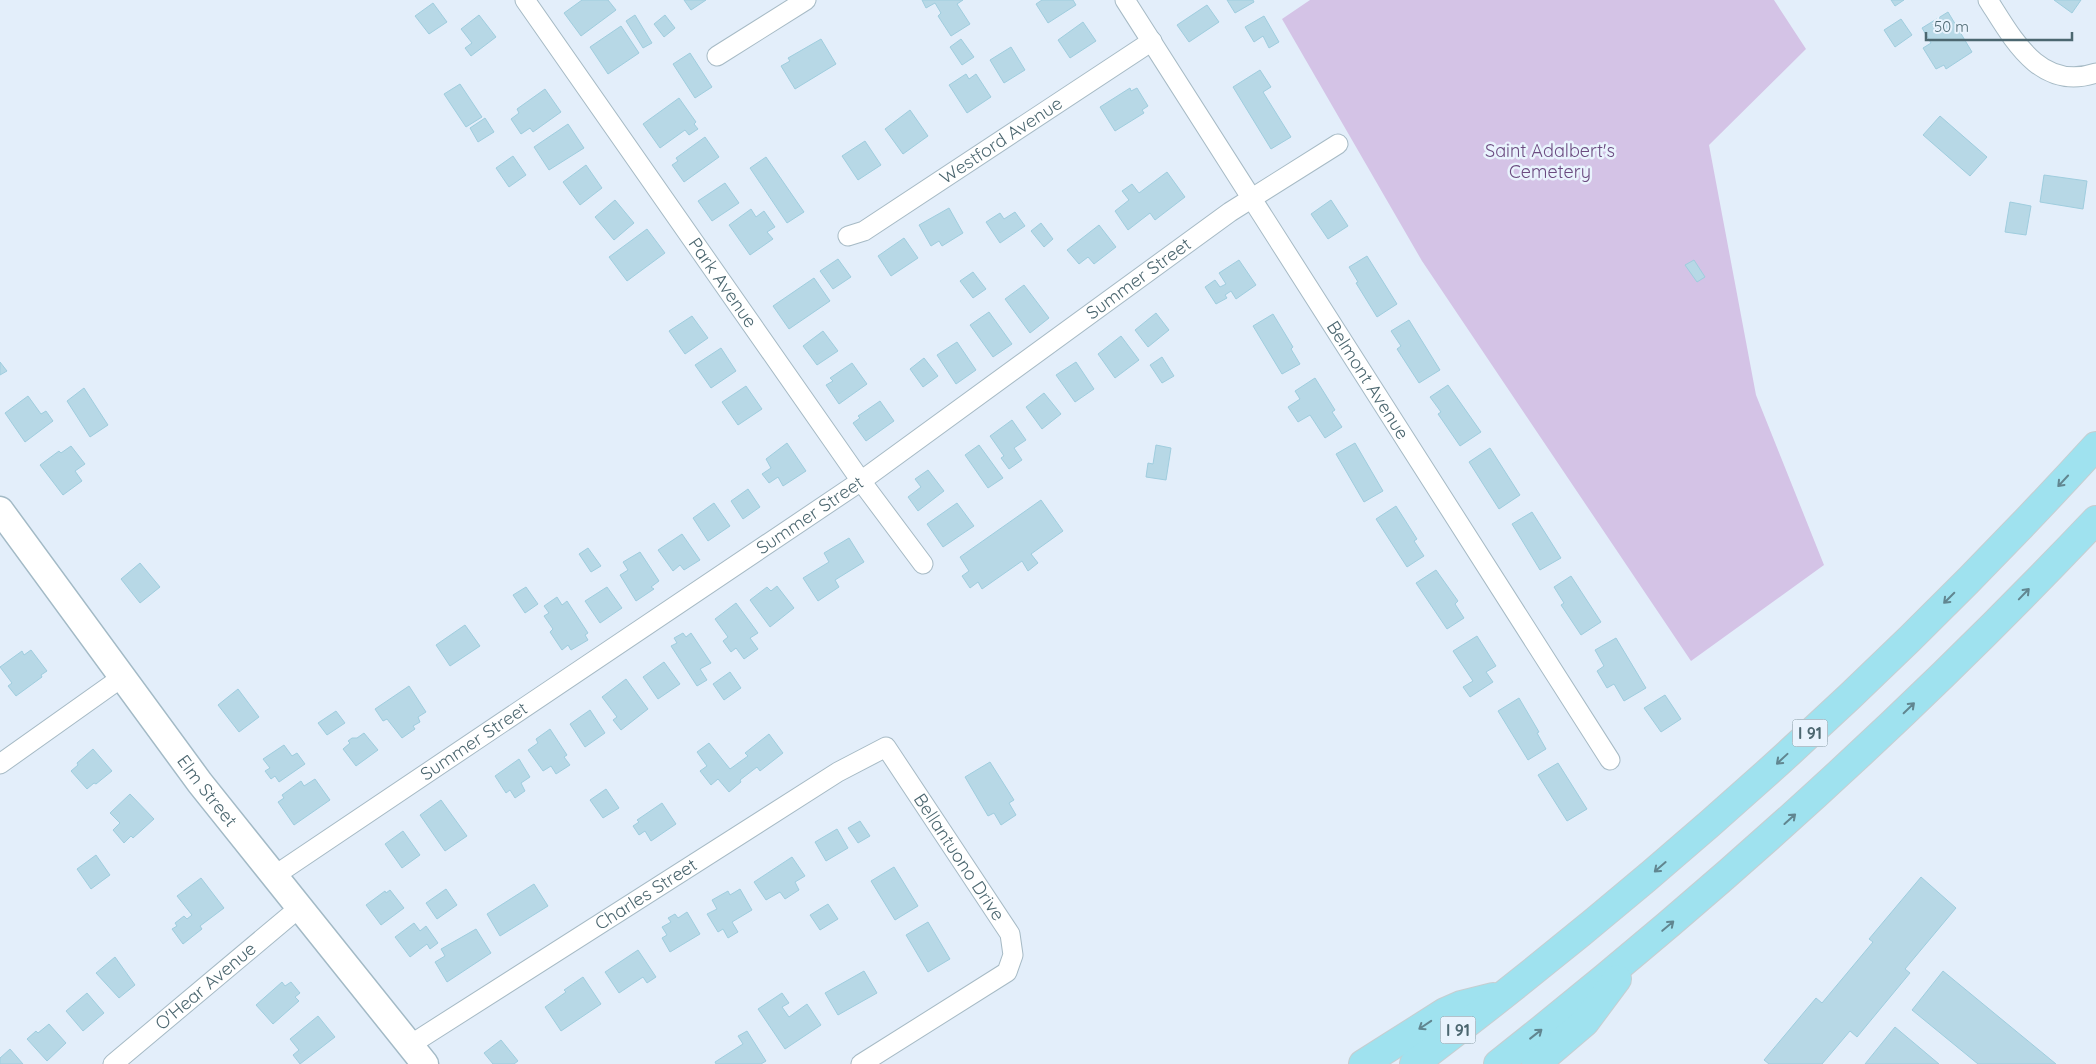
<svg xmlns="http://www.w3.org/2000/svg" width="2096" height="1064" font-family="Quicksand,sans-serif">
  <rect width="100%" height="100%" fill="#e3eefa"/>
  <!-- green -->
  <path fill="#d4c3e6" d="M1310 0H1774L1806 49 1709 145 1756 395 1824 565 1691 661 1422 261 1282 19Z"/>
  <!-- building -->
  <g fill="#b7d8e6" stroke="#9fcdde">
    <path d="M582 0H608L616 10 581 36 564 13Z"/>
    <path d="M684 0H706L691 10Z"/>
    <path d="M922 0H963L957 4 970 24 951 36 938 16 941 13 935 3 926 8Z"/>
    <path d="M1042 0H1073L1076 5 1048 23 1036 4Z"/>
    <path d="M1227 0H1253L1254 2 1235 13Z"/>
    <path d="M1891 0H1904L1895 6Z"/>
    <path d="M2054 0H2081L2072 13Z"/>
    <path d="M433 3 447 22 429 34 415 16Z"/>
    <path d="M1207 5 1219 22 1189 42 1177 25Z"/>
    <path d="M1948 12 1972 52 1946 69 1944 65 1936 69 1923 48 1931 43 1922 28Z"/>
    <path d="M479 15 496 37 471 56 465 48 472 43 461 29Z"/>
    <path d="M635 15 652 43 643 48 626 21Z"/>
    <path d="M665 15 675 28 664 37 654 24Z"/>
    <path d="M1264 16 1279 42 1269 48 1263 36 1254 42 1245 27Z"/>
    <path d="M1901 19 1912 35 1895 47 1884 30Z"/>
    <path d="M1083 22 1096 41 1070 58 1058 40Z"/>
    <path d="M621 26 639 53 608 74 590 47Z"/>
    <path d="M821 39 836 64 795 89 781 66 790 61 788 58Z"/>
    <path d="M961 39 974 57 962 65 950 47Z"/>
    <path d="M1011 47 1025 70 1004 83 990 60Z"/>
    <path d="M690 53 712 87 695 98 673 64Z"/>
    <path d="M1260 70 1271 87 1263 92 1291 137 1271 149 1233 87Z"/>
    <path d="M966 74 969 79 976 74 991 97 967 113 949 85Z"/>
    <path d="M460 84 482 117 466 127 444 94Z"/>
    <path d="M1130 88 1131 91 1137 88 1148 106 1142 110 1144 113 1115 131 1100 107Z"/>
    <path d="M545 89 561 112 533 132 530 128 521 134 511 119 519 113 517 109Z"/>
    <path d="M679 98 696 122 694 124 698 129 689 135 685 130 660 148 643 124Z"/>
    <path d="M910 110 928 136 903 154 885 129Z"/>
    <path d="M1940 116 1987 157 1970 176 1923 135Z"/>
    <path d="M485 118 494 132 478 142 470 128Z"/>
    <path d="M568 124 584 148 549 170 534 147Z"/>
    <path d="M705 137 719 157 684 182 672 165 678 161 676 158Z"/>
    <path d="M865 141 881 165 858 180 842 156Z"/>
    <path d="M513 156 526 175 509 187 496 168Z"/>
    <path d="M766 157 804 212 787 223 750 168Z"/>
    <path d="M586 165 602 188 580 205 563 182Z"/>
    <path d="M1167 172 1185 197 1155 220 1150 213 1128 230 1115 211 1129 200 1122 191 1132 184 1139 193Z"/>
    <path d="M2044 175 2087 181 2083 209 2040 202Z"/>
    <path d="M725 183 739 203 712 221 698 201Z"/>
    <path d="M615 200 634 223 614 240 595 217Z"/>
    <path d="M1331 200 1348 226 1328 239 1311 214Z"/>
    <path d="M2010 202 2031 206 2026 235 2005 232Z"/>
    <path d="M949 208 963 233 942 246 939 241 931 246 919 225Z"/>
    <path d="M751 209 756 217 764 211 775 227 767 232 773 239 750 255 729 225Z"/>
    <path d="M1015 212 1025 226 1000 243 986 222 1000 213 1004 219Z"/>
    <path d="M1041 223 1053 239 1044 247 1031 231Z"/>
    <path d="M1099 225 1116 247 1094 264 1088 257 1079 264 1067 250Z"/>
    <path d="M647 229 665 253 627 281 609 257Z"/>
    <path d="M904 238 918 258 891 276 878 256Z"/>
    <path d="M1367 256 1397 304 1377 317 1356 283 1358 282 1349 267Z"/>
    <path d="M838 259 851 277 833 289 820 271Z"/>
    <path d="M1239 260 1256 285 1236 299 1231 291 1225 295 1227 298 1216 304 1205 287 1215 280 1220 287 1226 284 1219 273Z"/>
    <path d="M1694 260 1705 277 1697 282 1685 265Z"/>
    <path d="M973 272 986 289 973 298 960 281Z"/>
    <path d="M814 278 830 301 789 329 773 306Z"/>
    <path d="M1024 285 1049 318 1030 333 1005 299Z"/>
    <path d="M989 312 1012 344 993 357 970 325Z"/>
    <path d="M1156 313 1169 330 1148 347 1135 330Z"/>
    <path d="M1273 314 1293 347 1291 349 1300 364 1282 374 1253 326Z"/>
    <path d="M692 316 708 338 685 354 669 331Z"/>
    <path d="M1409 320 1440 370 1419 383 1397 349 1401 346 1391 331Z"/>
    <path d="M823 331 838 351 817 365 803 346Z"/>
    <path d="M1121 336 1139 360 1115 378 1098 354Z"/>
    <path d="M957 342 976 370 956 384 937 355Z"/>
    <path d="M721 348 736 371 711 388 695 365Z"/>
    <path d="M1162 357 1174 376 1162 383 1150 365Z"/>
    <path d="M924 358 938 376 923 387 910 369Z"/>
    <path d="M0 362 7 371 0 375Z"/>
    <path d="M1076 362 1094 389 1075 402 1056 375Z"/>
    <path d="M852 363 867 384 839 404 826 385 833 381 830 378Z"/>
    <path d="M1315 378 1335 410 1332 412 1342 427 1325 438 1310 415 1298 422 1288 407 1300 399 1295 391Z"/>
    <path d="M1448 385 1481 432 1460 446 1438 414 1441 412 1430 397Z"/>
    <path d="M746 386 762 409 738 425 722 402Z"/>
    <path d="M84 388 108 425 90 437 67 401Z"/>
    <path d="M1044 393 1061 414 1042 429 1026 407Z"/>
    <path d="M28 396 41 414 46 411 53 421 25 442 5 413Z"/>
    <path d="M880 401 894 421 866 441 853 423 860 418 858 416Z"/>
    <path d="M1012 420 1026 440 1014 448 1022 460 1009 469 1001 458 1004 456 990 436Z"/>
    <path d="M787 443 806 471 783 486 778 477 769 483 762 474 771 468 766 459Z"/>
    <path d="M1355 443 1383 491 1364 502 1336 454Z"/>
    <path d="M979 445 1003 478 988 488 965 455Z"/>
    <path d="M1156 445 1171 448 1166 480 1146 477 1148 463 1153 464Z"/>
    <path d="M71 446 85 464 75 471 82 481 63 495 40 465 59 451 61 453Z"/>
    <path d="M1490 448 1520 495 1499 509 1469 462Z"/>
    <path d="M928 470 944 491 918 511 908 497 921 487 915 479Z"/>
    <path d="M748 489 760 507 743 519 731 501Z"/>
    <path d="M1041 500 1063 531 1031 554 1038 563 1028 571 1022 561 982 589 978 582 970 588 962 576 969 571 960 557Z"/>
    <path d="M714 503 730 526 708 541 693 518Z"/>
    <path d="M957 503 974 526 943 547 927 524Z"/>
    <path d="M1396 506 1417 539 1414 541 1424 556 1407 567 1376 519Z"/>
    <path d="M1532 512 1561 558 1540 570 1512 524Z"/>
    <path d="M682 534 700 560 684 570 680 565 673 571 658 550Z"/>
    <path d="M849 538 864 562 835 580 839 587 818 601 803 578 829 562 824 553Z"/>
    <path d="M588 548 601 566 591 572 579 554Z"/>
    <path d="M640 552 659 581 651 587 654 589 636 601 620 575 628 570 623 562Z"/>
    <path d="M140 563 160 587 140 603 121 579Z"/>
    <path d="M1436 570 1458 601 1455 604 1464 618 1447 629 1416 583Z"/>
    <path d="M1571 576 1601 622 1581 635 1561 605 1564 603 1554 587Z"/>
    <path d="M777 586 794 608 770 627 750 600 767 587 771 591Z"/>
    <path d="M526 587 538 604 525 613 513 595Z"/>
    <path d="M607 587 622 608 600 623 585 601Z"/>
    <path d="M557 597 562 605 567 601 588 633 585 635 588 640 571 650 568 645 562 650 550 632 553 629 544 616 549 613 544 606Z"/>
    <path d="M736 603 758 633 750 638 758 649 744 659 736 648 731 652 723 641 728 637 715 619Z"/>
    <path d="M465 625 480 646 450 666 436 645Z"/>
    <path d="M683 633 686 637 691 633 711 663 700 669 707 680 697 686 671 646 677 643 674 638Z"/>
    <path d="M1477 636 1496 666 1486 672 1493 682 1470 697 1463 687 1473 681 1453 651Z"/>
    <path d="M1616 638 1646 688 1624 701 1614 684 1607 688 1597 671 1604 666 1595 650Z"/>
    <path d="M31 650 47 671 41 675 42 677 16 696 8 686 12 683 0 667 22 651 24 655Z"/>
    <path d="M664 662 680 684 658 699 643 677Z"/>
    <path d="M730 672 741 688 724 700 713 684Z"/>
    <path d="M626 679 648 709 621 730 613 720 617 717 602 697Z"/>
    <path d="M409 686 426 712 418 717 420 722 413 726 415 729 402 738 387 719 383 721 375 709Z"/>
    <path d="M238 689 259 717 239 732 218 705Z"/>
    <path d="M1665 695 1681 719 1661 732 1644 708Z"/>
    <path d="M1519 698 1539 732 1537 733 1546 749 1528 760 1498 711Z"/>
    <path d="M590 710 605 733 585 747 570 724Z"/>
    <path d="M336 711 345 723 327 735 318 723Z"/>
    <path d="M550 729 567 755 564 757 570 765 556 774 551 766 543 771 528 750 538 743 536 739Z"/>
    <path d="M364 733 378 750 356 766 343 749 350 743 348 741 352 738H357Z"/>
    <path d="M769 734 783 753 760 771 757 767 740 780 741 782 729 792 718 779 711 785 700 771 707 766 697 752 709 743 730 769 748 756 745 753Z"/>
    <path d="M284 745 292 756 297 753 305 764 279 782 275 776 271 779 265 771 270 768 263 759Z"/>
    <path d="M93 749 112 771 96 784 94 783 87 789 71 771 78 765 77 763Z"/>
    <path d="M519 759 530 777 521 783 525 791 515 798 510 790 506 793 495 776Z"/>
    <path d="M990 762 1014 800 1009 803 1016 815 1001 825 994 813 988 816 965 777Z"/>
    <path d="M1558 763 1587 809 1567 821 1538 775Z"/>
    <path d="M315 779 330 800 294 825 278 802 284 798 282 795 301 781 304 786Z"/>
    <path d="M606 789 619 808 603 818 590 800Z"/>
    <path d="M130 794 154 819 133 838 131 836 124 843 113 830 120 823 110 813Z"/>
    <path d="M441 800 467 836 445 851 420 815Z"/>
    <path d="M662 803 676 824 651 841 645 831 639 835 633 826 639 822 637 820Z"/>
    <path d="M860 821 870 836 858 843 848 828Z"/>
    <path d="M837 829 848 848 826 861 815 842Z"/>
    <path d="M403 831 420 855 402 868 385 844Z"/>
    <path d="M96 855 110 875 91 889 77 869Z"/>
    <path d="M792 857 805 876 795 882 799 890 785 899 780 892 766 900 754 882Z"/>
    <path d="M894 867 918 906 895 920 871 881Z"/>
    <path d="M1921 877 1956 908 1905 969 1910 973 1857 1037 1850 1031 1822 1064H1769L1764 1060 1816 998 1822 1003 1873 942 1869 939Z"/>
    <path d="M201 878 224 908 200 926 202 929 183 944 172 929 177 926 175 923 184 916 187 919 192 915 177 896Z"/>
    <path d="M534 884 548 906 500 936 487 914Z"/>
    <path d="M446 889 457 905 437 919 426 903Z"/>
    <path d="M740 889 752 910 732 922 738 932 728 938 723 929 718 932 707 914 717 909 712 900 728 891 730 895Z"/>
    <path d="M390 890 404 908 381 925 366 905 385 891 386 893Z"/>
    <path d="M828 904 838 919 820 930 810 915Z"/>
    <path d="M687 912 700 934 670 952 662 938 667 935 662 927 671 922 668 918 675 914 678 918Z"/>
    <path d="M928 922 950 959 928 972 906 935Z"/>
    <path d="M414 923 420 931 426 926 438 943 430 949 427 944 410 957 395 937Z"/>
    <path d="M476 929 491 953 447 982 435 962 445 956 441 949Z"/>
    <path d="M638 950 656 977 647 983 643 977 619 993 605 972Z"/>
    <path d="M115 957 135 985 119 998 96 973Z"/>
    <path d="M864 971 877 993 838 1015 825 993Z"/>
    <path d="M1943 971 2056 1064H1978L1912 1010Z"/>
    <path d="M583 977 601 1004 561 1031 545 1007 566 992 564 990Z"/>
    <path d="M282 982 285 986 291 982 300 993 295 997 299 1001 273 1024 256 1005Z"/>
    <path d="M87 993 104 1013 83 1031 66 1011Z"/>
    <path d="M782 993 789 1003 782 1007 789 1017 807 1004 821 1025 785 1049 758 1009Z"/>
    <path d="M318 1016 335 1037 300 1064 293 1055 299 1050 290 1039Z"/>
    <path d="M49 1024 66 1043 47 1061 27 1039 36 1031 38 1033Z"/>
    <path d="M1895 1027 1939 1064H1865Z"/>
    <path d="M747 1031 766 1061 761 1064H716L715 1062 743 1044 738 1036Z"/>
    <path d="M501 1040 518 1061 514 1064H493L484 1053Z"/>
    <path d="M10 1049 23 1064H0V1058Z"/>
  </g>
  <g fill="none" stroke-linecap="round" stroke-linejoin="round">
    <defs>
      <g id="street">
        <path id="s1" d="M525 0 861 481 923 564"/>
        <path id="s2" d="M1125 0 1610 760"/>
        <path d="M1988 0C2013 39 2040 92 2096 73"/>
        <path d="M717 56 806 0"/>
        <path id="s3" d="M848 236 864 231 1152 41"/>
        <path d="M0 764 121 678"/>
        <path id="s4" d="M274 876 861 481 1230 212 1338 144"/>
        <path id="s5" d="M410 1045 838 772 886 747 1010 934 1013 955 1007 972 861 1064"/>
        <path id="s6" d="M113 1064 299 908"/>
      </g>
      <g id="secondary">
        <path id="s7" d="M0 510 200 783 425 1064"/>
      </g>
      <g id="highway">
        <path d="M1363 1064 1445 1012 1461 1005 1493 997"/>
        <path d="M1414 1064C1659 879 1889 673 2096 446"/>
        <path d="M1498 1064C1710 897 1910 716 2096 520"/>
        <path d="M1536 1064 1585 1022 1617 979"/>
      </g>
    </defs>
    <!-- street casing -->
    <use href="#street" stroke="#a6bac5" stroke-width="21"/>
    <!-- secondary casing -->
    <use href="#secondary" stroke="#a3bac6" stroke-width="29"/>
    <!-- highway casing -->
    <use href="#highway" stroke="#c6ced1" stroke-width="30"/>
    <!-- street -->
    <use href="#street" stroke="#fff" stroke-width="19"/>
    <!-- secondary -->
    <use href="#secondary" stroke="#fff" stroke-width="26"/>
    <!-- highway -->
    <use href="#highway" stroke="#9fe2ef" stroke-width="28"/>
  </g>
  <!-- one-way arrows -->
  <defs><path id="oneway-shaft" d="M-6 0H5M1.5-3L5.5 0L1.5 3" fill="none" stroke-width="1.6" stroke-linecap="round" stroke-linejoin="round" transform="scale(1.25)"/></defs>
  <g stroke="#618690">
    <use href="#oneway-shaft" transform="translate(2063 481) rotate(133)"/>
    <use href="#oneway-shaft" transform="translate(2024 594) rotate(-46)"/>
    <use href="#oneway-shaft" transform="translate(1949 598) rotate(135)"/>
    <use href="#oneway-shaft" transform="translate(1909 708) rotate(-44)"/>
    <use href="#oneway-shaft" transform="translate(1782 759) rotate(137)"/>
    <use href="#oneway-shaft" transform="translate(1790 819) rotate(-42)"/>
    <use href="#oneway-shaft" transform="translate(1660 867) rotate(139)"/>
    <use href="#oneway-shaft" transform="translate(1668 926) rotate(-40)"/>
    <use href="#oneway-shaft" transform="translate(1425 1025) rotate(146)"/>
    <use href="#oneway-shaft" transform="translate(1536 1034) rotate(-38)"/>
  </g>
  <g text-anchor="middle" stroke-width="5" stroke-linejoin="round" paint-order="stroke">
    <!-- shield labels -->
    <g fill="#e9f3fd" stroke="#7b919a" stroke-width="1">
      <rect x="1792.5" y="719.5" width="35" height="27" rx="4"/>
      <rect x="1440.5" y="1016.5" width="35" height="27" rx="4"/>
    </g>
    <g font-size="16" font-weight="bold" fill="#4c6770">
      <text x="1810" y="739">I 91</text>
      <text x="1458" y="1036">I 91</text>
    </g>
    <!-- street labels -->
    <g font-size="18" fill="#4c6770" stroke="#e9f3fd">
      <text dy="6" stroke="none"><textPath href="#s3" startOffset="181">Westford Avenue</textPath></text>
      <text dy="6" stroke="none"><textPath href="#s4" startOffset="1051">Summer Street</textPath></text>
      <text dy="6" stroke="none"><textPath href="#s1" startOffset="345">Park Avenue</textPath></text>
      <text dy="6" stroke="none"><textPath href="#s2" startOffset="451">Belmont Avenue</textPath></text>
      <text dy="6" stroke="none"><textPath href="#s4" startOffset="646">Summer Street</textPath></text>
      <text dy="6" stroke="none"><textPath href="#s4" startOffset="241">Summer Street</textPath></text>
      <text dy="6" stroke="none"><textPath href="#s7" startOffset="349">Elm Street</textPath></text>
      <text dy="6" stroke="none"><textPath href="#s5" startOffset="694">Bellantuono Drive</textPath></text>
      <text dy="6" stroke="none"><textPath href="#s5" startOffset="280">Charles Street</textPath></text>
      <text dy="6" stroke="none"><textPath href="#s6" startOffset="121">O'Hear Avenue</textPath></text>
    </g>
    <!-- park labels -->
    <g font-size="18" fill="#6b4b80" stroke="#e9f3fd">
      <text x="1550" y="157">Saint Adalbert's<tspan x="1550" dy="21">Cemetery</tspan></text>
    </g>
  </g>
  <!-- scale -->
  <path d="M1926 32v8h146v-8" fill="none" stroke="#4c6770" stroke-width="2.5"/>
  <text x="1934" y="32" font-size="15" fill="#4c6770" stroke="#e9f3fd" stroke-width="4" paint-order="stroke">50 m</text>
</svg>
